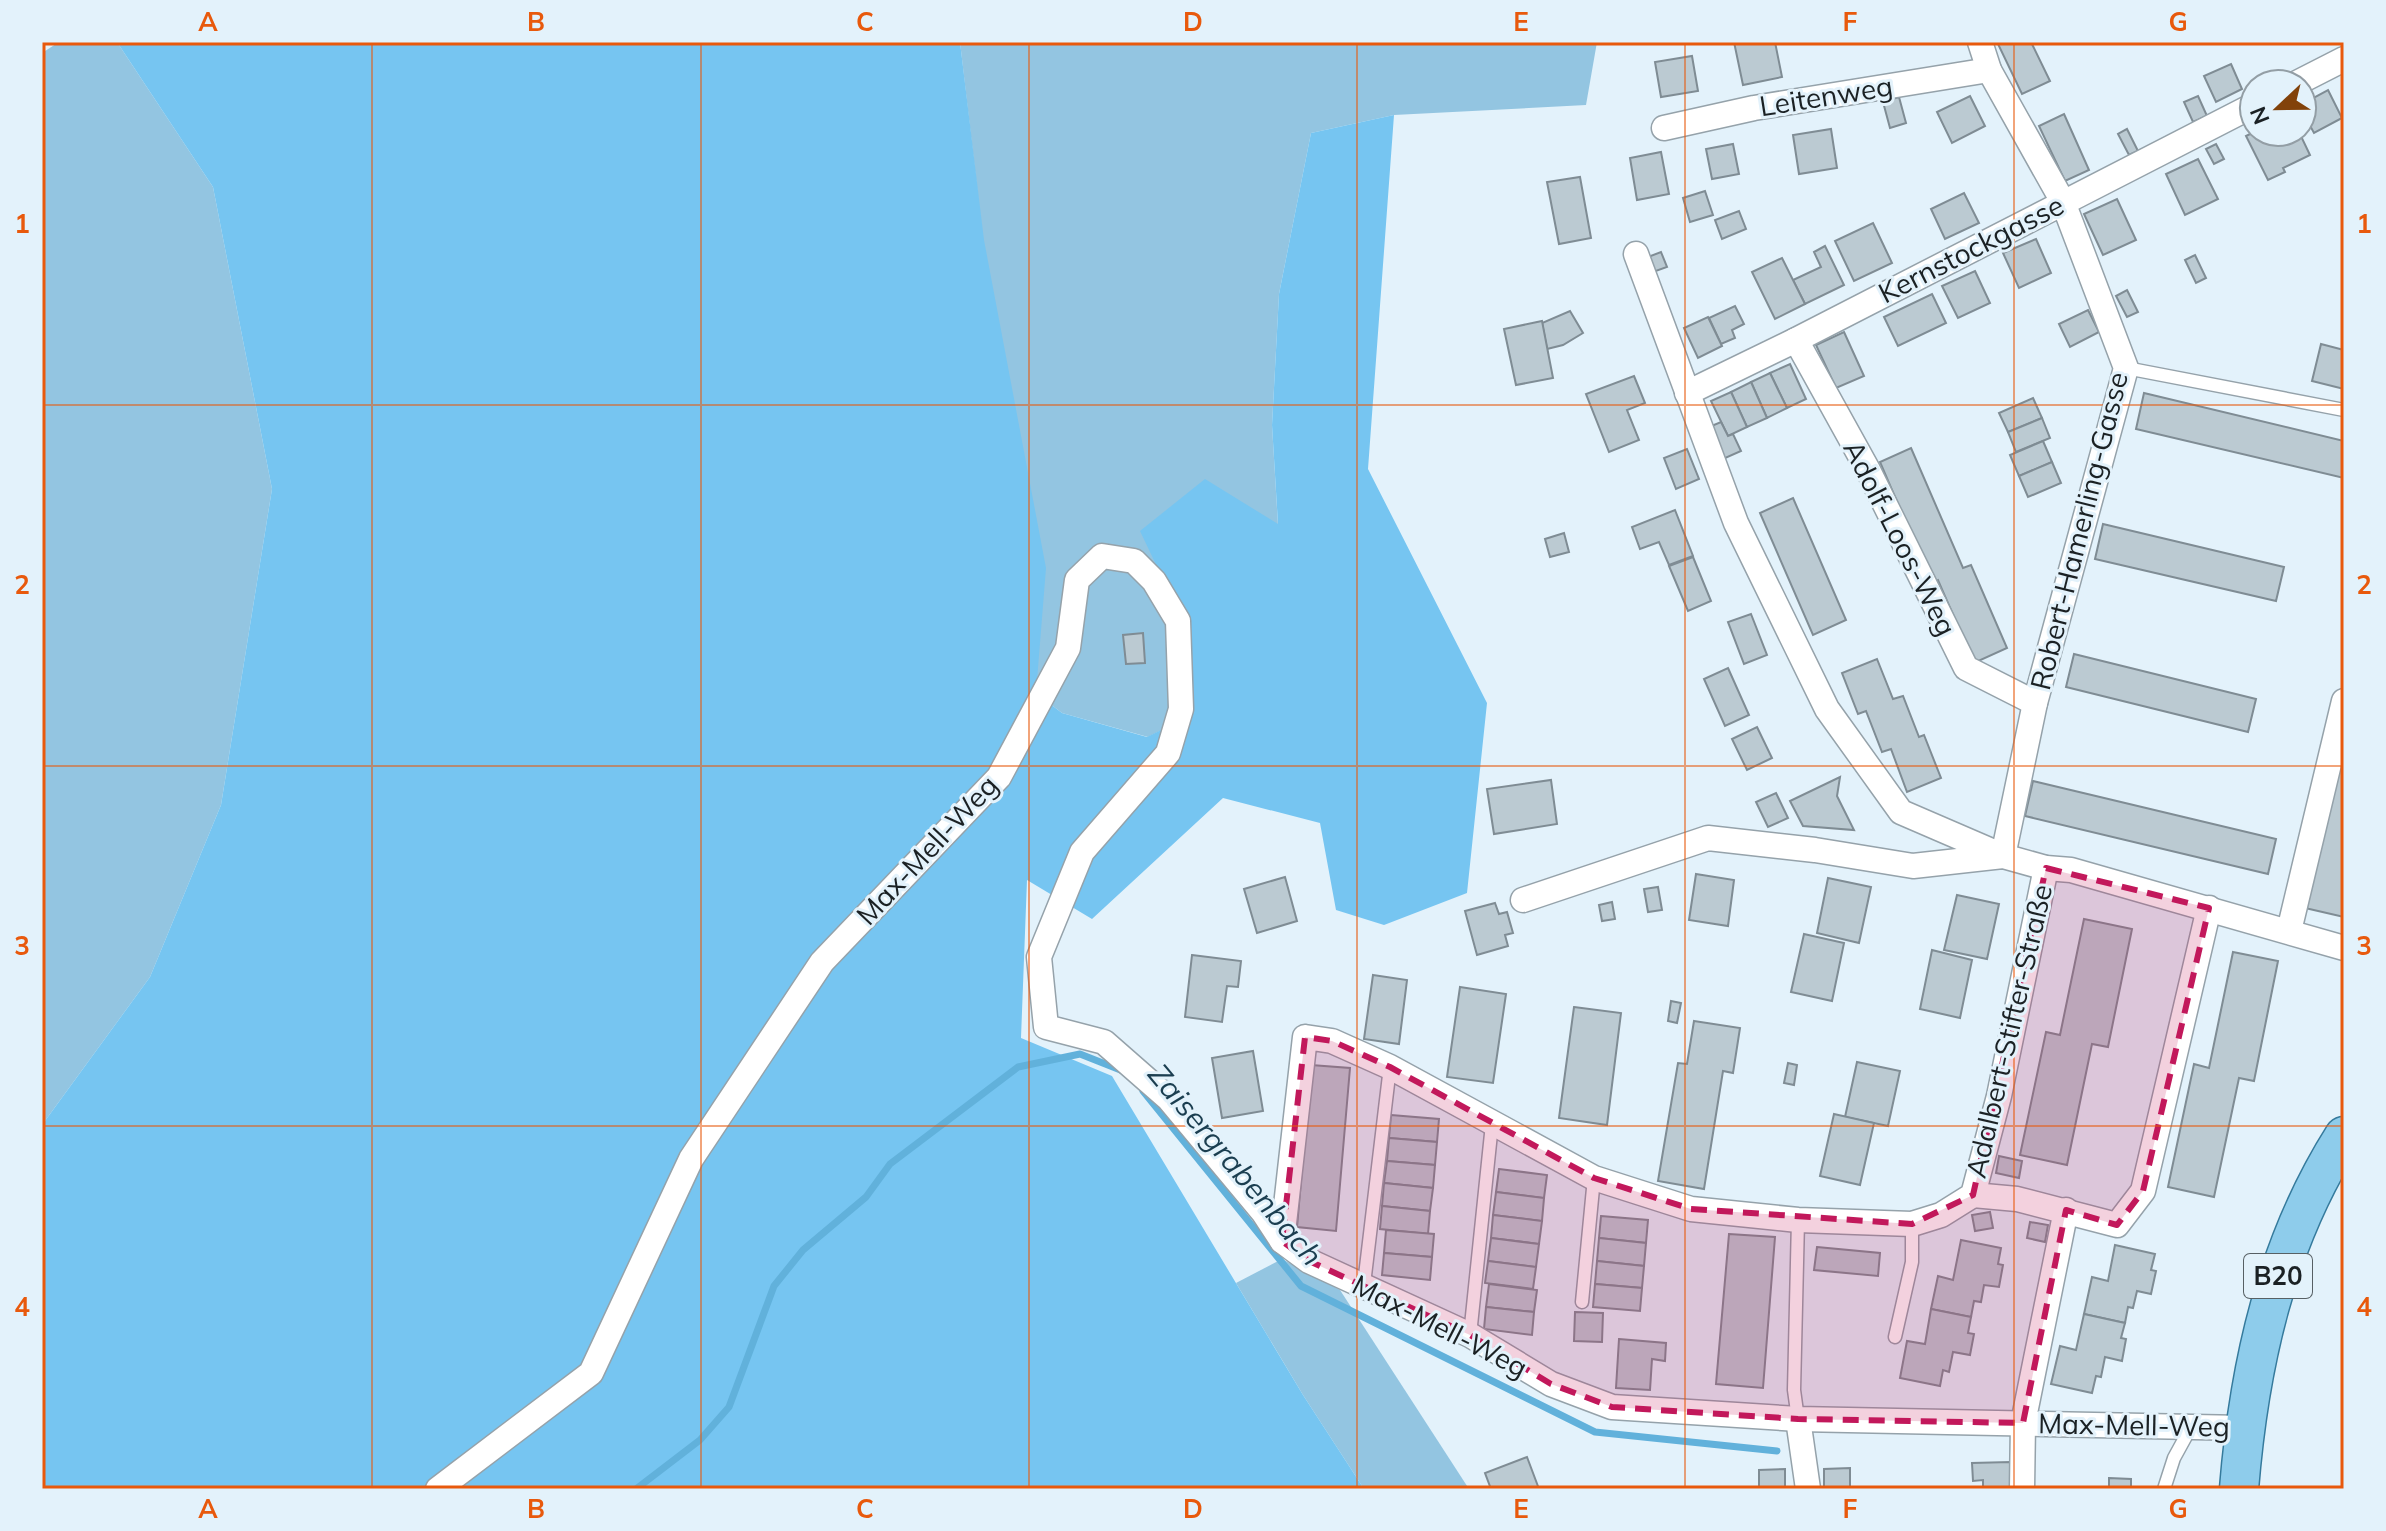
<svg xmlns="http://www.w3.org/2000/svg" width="2386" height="1531" font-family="Mulish,sans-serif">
  <rect width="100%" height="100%" fill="#e3f2fb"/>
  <!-- green -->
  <g fill="#93c5e1">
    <path d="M59 42H117L213 187 272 489 221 805 150 977 42 1125V53Z"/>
    <path d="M960 42H1597L1586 105 1394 115 1311 133 1279 294 1272 425 1278 525 1190 636 1189 716 1148 737 1062 713 1036 693Z"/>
    <path d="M1282 1259 1340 1290 1469 1489H1364L1303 1395 1236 1283Z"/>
  </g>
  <!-- forest -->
  <path fill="#76c5f1" d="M117 42H960L984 240 1046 568 1036 693 1062 713 1147 737 1189 716 1190 636 1140 531 1205 479 1278 524 1272 425 1279 294 1311 133 1394 115 1368 469 1487 703 1467 893 1384 925 1336 910 1320 823 1223 798 1092 919 1027 880 1021 1038 1112 1076 1303 1395 1364 1489H42V1125L150 977 221 805 272 489 213 187Z"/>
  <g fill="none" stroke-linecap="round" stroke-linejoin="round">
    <!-- stream -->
    <g stroke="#61b1db" stroke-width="7">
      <path d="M1143 1091 1301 1286 1595 1432 1777 1451"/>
      <path d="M636 1489 700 1440 729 1407 774 1286 803 1250 866 1197 890 1164 1018 1067 1080 1054 1123 1071"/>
    </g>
  </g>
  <!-- building -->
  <g fill="#bbcad2" stroke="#7f8c94" stroke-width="2">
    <path d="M1734 42H1775L1782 77 1743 85Z"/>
    <path d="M2002 42H2031L2050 81 2022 94 1998 44Z"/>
    <path d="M1692 56 1698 91 1661 97 1655 62Z"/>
    <path d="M2231 64 2242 89 2216 102 2204 76Z"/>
    <path d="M2328 90 2342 118 2314 133 2302 111V104Z"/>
    <path d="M1970 96 1985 126 1952 143 1937 112Z"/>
    <path d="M2198 96 2207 116 2193 122 2184 102Z"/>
    <path d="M1899 97 1906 123 1890 128 1883 102Z"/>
    <path d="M2064 114 2089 170 2065 181 2039 126Z"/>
    <path d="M1831 129 1837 168 1799 174 1793 135Z"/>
    <path d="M2127 129 2138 151 2129 155 2118 134Z"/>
    <path d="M2254 132H2299L2310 155 2283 168 2285 172 2268 180 2246 136Z"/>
    <path d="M1733 144 1739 174 1712 179 1706 149Z"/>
    <path d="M2216 144 2224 159 2214 164 2206 149Z"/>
    <path d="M1661 152 1669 194 1637 200 1630 158Z"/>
    <path d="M2198 159 2218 199 2185 215 2166 174Z"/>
    <path d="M1580 177 1591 238 1559 244 1547 182Z"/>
    <path d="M1705 191 1713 215 1690 222 1683 198Z"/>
    <path d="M1964 193 1979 223 1945 239 1931 209Z"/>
    <path d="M2117 199 2136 240 2103 255 2084 214Z"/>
    <path d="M1739 211 1746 229 1722 239 1715 220Z"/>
    <path d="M1873 223 1892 263 1854 281 1835 241Z"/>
    <path d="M2036 239 2051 273 2019 288 2003 253Z"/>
    <path d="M1825 246 1844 285 1805 304 1793 280 1821 267 1814 252Z"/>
    <path d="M1661 252 1667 267 1653 272 1648 257Z"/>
    <path d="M2195 255 2206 278 2196 283 2185 260Z"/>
    <path d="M1782 258 1805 304 1775 319 1752 272Z"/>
    <path d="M1975 271 1990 303 1958 318 1942 286Z"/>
    <path d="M2127 290 2138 312 2127 317 2116 296Z"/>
    <path d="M1932 294 1946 323 1898 346 1884 317Z"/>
    <path d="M1735 306 1744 324 1732 330 1735 338 1721 344 1709 318Z"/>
    <path d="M2088 310 2099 332 2070 347 2059 324Z"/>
    <path d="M1570 311 1583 333 1563 345 1547 349 1542 323Z"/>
    <path d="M1708 317 1722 346 1698 358 1684 328Z"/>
    <path d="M1542 321 1553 378 1516 385 1504 329Z"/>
    <path d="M1844 332 1864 376 1836 388 1816 345Z"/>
    <path d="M2321 344 2344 350V389L2312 381Z"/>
    <path d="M1790 364 1806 399 1787 408 1770 373Z"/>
    <path d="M1770 373 1787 408 1767 418 1751 382Z"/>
    <path d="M1634 376 1645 403 1627 410 1639 440 1609 452 1586 394Z"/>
    <path d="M1751 382 1767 418 1747 427 1731 392Z"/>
    <path d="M1731 392 1747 427 1728 436 1711 401Z"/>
    <path d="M2144 393 2344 441V478L2136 429Z"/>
    <path d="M2033 398 2042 418 2008 432 1999 413Z"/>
    <path d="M2042 418 2050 438 2016 452 2008 432Z"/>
    <path d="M1721 422 1728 436 1733 434 1741 451 1723 459 1709 427Z"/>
    <path d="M2043 441 2052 462 2019 476 2010 455Z"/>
    <path d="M1911 448 1963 568 1971 565 2007 648 1974 663 1938 580 1932 583 1880 462Z"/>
    <path d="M1687 449 1699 479 1676 489 1664 458Z"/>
    <path d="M2052 462 2061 483 2028 497 2019 476Z"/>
    <path d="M1793 498 1846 620 1813 635 1760 513Z"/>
    <path d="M1675 510 1693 556 1669 565 1659 542 1640 549 1632 527Z"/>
    <path d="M2103 524 2284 567 2276 601 2095 559Z"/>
    <path d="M1564 533 1569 552 1550 557 1545 539Z"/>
    <path d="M1693 557 1711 601 1688 611 1669 566Z"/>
    <path d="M1751 614 1767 655 1744 664 1728 622Z"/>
    <path d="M1143 633 1145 663 1126 664 1123 635Z"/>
    <path d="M2074 654 2256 699 2248 732 2066 687Z"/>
    <path d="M1877 659 1893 699 1903 696 1919 737 1924 735 1941 778 1907 792 1891 749 1882 752 1866 711 1858 714 1842 673Z"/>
    <path d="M1728 668 1749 715 1725 726 1704 679Z"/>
    <path d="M1757 727 1772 758 1747 770 1732 739Z"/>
    <path d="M2344 742V917L2305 908Z"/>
    <path d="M1840 777 1837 796 1854 830 1803 826 1790 801Z"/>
    <path d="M1551 780 1557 824 1494 834 1487 789Z"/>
    <path d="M2033 781 2276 839 2268 874 2025 816Z"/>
    <path d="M1776 793 1788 818 1768 827 1756 802Z"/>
    <path d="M1696 874 1734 880 1728 926 1689 920Z"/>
    <path d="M1285 877 1297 921 1257 933 1244 889Z"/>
    <path d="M1828 878 1871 887 1859 943 1817 933Z"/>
    <path d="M1658 887 1662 910 1648 912 1644 889Z"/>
    <path d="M1957 895 1999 904 1987 959 1944 950Z"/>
    <path d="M1612 902 1615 919 1602 921 1599 905Z"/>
    <path d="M1495 903 1499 914 1507 912 1513 933 1505 935 1508 946 1477 955 1465 911Z"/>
    <path d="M2084 919 2132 929 2108 1047 2092 1044 2067 1165 2020 1155 2046 1032 2060 1035Z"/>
    <path d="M1804 934 1844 943 1832 1001 1791 992Z"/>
    <path d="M1932 950 1972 960 1960 1018 1920 1009Z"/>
    <path d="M2233 952 2278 961 2254 1081 2239 1078 2214 1197 2168 1187 2194 1064 2209 1068Z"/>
    <path d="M1192 955 1241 961 1238 987 1227 986 1222 1022 1185 1017Z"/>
    <path d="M1373 975 1407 980 1399 1044 1364 1039Z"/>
    <path d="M1460 987 1506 994 1493 1083 1447 1077Z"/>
    <path d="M1671 1001 1681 1003 1677 1023 1668 1021Z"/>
    <path d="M1574 1007 1621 1013 1607 1125 1559 1118Z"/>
    <path d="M1694 1021 1740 1028 1733 1073 1723 1071 1704 1189 1658 1181 1678 1063 1687 1064Z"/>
    <path d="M1253 1051 1263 1111 1222 1118 1212 1058Z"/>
    <path d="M1857 1062 1900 1071 1888 1126 1845 1117Z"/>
    <path d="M1788 1063 1797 1065 1794 1085 1784 1083Z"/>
    <path d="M1311 1065 1350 1068 1336 1231 1297 1227Z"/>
    <path d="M1834 1114 1874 1123 1860 1185 1820 1176Z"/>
    <path d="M1391 1115 1439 1119 1437 1142 1389 1138Z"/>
    <path d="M1389 1138 1437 1142 1435 1165 1387 1161Z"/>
    <path d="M1999 1156 2022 1161 2019 1178 1996 1173Z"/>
    <path d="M1387 1161 1435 1165 1433 1188 1384 1183Z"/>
    <path d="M1499 1169 1547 1175 1544 1198 1496 1192Z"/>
    <path d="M1384 1183 1433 1188 1430 1211 1382 1206Z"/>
    <path d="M1496 1192 1544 1198 1542 1221 1493 1215Z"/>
    <path d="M1382 1206 1430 1211 1428 1234 1380 1229Z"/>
    <path d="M1990 1212 1993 1228 1975 1231 1972 1215Z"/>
    <path d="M1493 1215 1542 1221 1539 1244 1491 1238Z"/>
    <path d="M1601 1216 1648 1220 1646 1243 1599 1238Z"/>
    <path d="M2030 1222 2048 1225 2045 1242 2027 1238Z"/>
    <path d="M1386 1230 1434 1234 1432 1257 1384 1253Z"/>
    <path d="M1729 1234 1775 1237 1763 1388 1716 1384Z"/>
    <path d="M1491 1238 1539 1244 1536 1267 1488 1261Z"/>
    <path d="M1599 1238 1646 1243 1644 1266 1597 1261Z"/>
    <path d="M1961 1240 2001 1248 1998 1264 2003 1265 1999 1287 1984 1285 1981 1302 1974 1301 1971 1317 1931 1309 1938 1276 1953 1280Z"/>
    <path d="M2115 1245 2155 1254 2151 1270 2156 1271 2151 1294 2137 1291 2133 1308 2128 1307 2125 1323 2084 1314 2092 1277 2108 1281Z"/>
    <path d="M1817 1247 1880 1253 1878 1276 1814 1270Z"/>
    <path d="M1384 1253 1432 1257 1430 1280 1382 1275Z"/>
    <path d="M1488 1261 1536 1267 1533 1289 1485 1283Z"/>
    <path d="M1597 1261 1644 1266 1642 1288 1595 1284Z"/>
    <path d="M1489 1284 1537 1290 1534 1312 1486 1307Z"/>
    <path d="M1595 1284 1642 1288 1640 1311 1593 1307Z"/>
    <path d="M1486 1307 1534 1312 1532 1335 1484 1329Z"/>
    <path d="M1931 1309 1971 1317 1968 1333 1974 1334 1970 1355 1953 1352 1949 1372 1943 1370 1940 1386 1900 1378 1907 1341 1925 1344Z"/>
    <path d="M1575 1312 1603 1313 1602 1342 1574 1341Z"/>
    <path d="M2084 1314 2125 1323 2121 1338 2126 1339 2122 1361 2105 1357 2101 1377 2096 1376 2092 1393 2051 1384 2060 1346 2076 1350Z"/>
    <path d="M1619 1339 1666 1343 1665 1361 1652 1359 1650 1390 1616 1388Z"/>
    <path d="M1527 1457 1539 1489H1491L1485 1473Z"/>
    <path d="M2010 1462 2011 1488H1983V1480L1973 1481 1972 1463Z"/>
    <path d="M1850 1468V1489H1824V1469Z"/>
    <path d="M1785 1469V1489H1759V1470Z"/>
    <path d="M2109 1478 2131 1479V1489H2109Z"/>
  </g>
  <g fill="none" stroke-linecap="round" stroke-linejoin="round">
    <defs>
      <g id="service">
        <path d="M2126 368 2344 410"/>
        <path d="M1364 1284 1390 1067"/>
        <path d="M1582 1302 1594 1178"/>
        <path d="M1470 1335 1492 1124"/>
        <path d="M1895 1337 1912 1262V1224"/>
        <path d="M1798 1419 1794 1390 1798 1220"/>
        <path d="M2164 1489 2174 1458 2191 1427"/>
      </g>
      <g id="minor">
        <path d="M2295 84 2344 59"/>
        <path d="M1664 128 1754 108 1989 70"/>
        <path d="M1636 254 1736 523 1827 709 1901 812 2003 856 2035 703 2126 368 2063 202 1989 70 1980 42"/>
        <path d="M1796 340 1868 470 1966 668 2035 703"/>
        <path d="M1687 393 1796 340 2254 105"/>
        <path d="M1523 900 1708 838 1815 850 1913 866 2003 856 2046 868 2071 870 2344 948"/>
        <path d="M2289 931 2344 701"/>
        <path d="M1973 1195 2017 1199 2117 1225 2143 1191 2209 908"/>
        <path d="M1282 1241 1305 1037 1332 1041 1390 1067 1594 1178 1691 1209 1798 1220 1912 1224 1941 1215 1973 1195 1999 1096 2046 868"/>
        <path d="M1798 1419 1808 1489"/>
        <path d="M438 1489 591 1373 691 1159 822 962 999 777 1068 648 1077 580 1102 556 1134 561 1154 581 1178 621 1181 709 1168 753 1082 852 1039 957 1046 1027 1104 1042 1169 1099 1263 1212 1282 1241 1309 1261 1470 1335 1551 1384 1612 1407 1798 1419 2244 1428"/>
        <path d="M2022 1489 2023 1423 2066 1210"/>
      </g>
      <path id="primary" d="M2239 1489C2249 1365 2276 1243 2344 1136"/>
    </defs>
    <!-- service casing -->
    <use href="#service" stroke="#95a2aa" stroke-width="15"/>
    <!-- minor casing -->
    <use href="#minor" stroke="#95a2aa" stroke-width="27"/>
    <!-- primary casing -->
    <use href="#primary" stroke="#357a9c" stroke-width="41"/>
    <!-- service -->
    <use href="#service" stroke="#fff" stroke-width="12"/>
    <!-- minor -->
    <use href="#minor" stroke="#fff" stroke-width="24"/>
    <!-- primary -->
    <use href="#primary" stroke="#8ecceb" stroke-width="38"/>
  </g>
  <!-- marked area -->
  <path fill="#c2185b" fill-opacity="0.2" stroke="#c2185b" stroke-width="6" stroke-dasharray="16 10" stroke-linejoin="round" d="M2046 868 2209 908 2143 1191 2117 1225 2066 1210 2023 1423 1798 1419 1612 1407 1551 1384 1470 1335 1309 1261 1282 1241 1305 1037 1332 1041 1390 1067 1594 1178 1691 1209 1912 1224 1973 1195Z"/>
  <!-- grid -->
  <path fill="none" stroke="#e8590c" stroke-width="2" stroke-opacity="0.55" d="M372 42V1489M701 42V1489M1029 42V1489M1357 42V1489M1685 42V1489M2014 42V1489M42 405H2344M42 766H2344M42 1126H2344"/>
  <g text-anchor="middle" stroke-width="6" stroke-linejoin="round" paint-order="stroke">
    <!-- shield labels -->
    <rect fill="#e3f2fb" stroke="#576064" stroke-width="2" x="2244" y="1254" width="68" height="44" rx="6"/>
    <g font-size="26" font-weight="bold" fill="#1b2124">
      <text x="2278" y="1285">B20</text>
    </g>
    <!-- street labels -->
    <g font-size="28" fill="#1b2124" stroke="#e3f2fb">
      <text transform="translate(1826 96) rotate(-9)" y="10">Leitenweg</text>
      <text transform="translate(1971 249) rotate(-27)" y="10">Kernstockgasse</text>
      <text transform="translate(2079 531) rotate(-76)" y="10">Robert-Hamerling-Gasse</text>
      <text transform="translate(1900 538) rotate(63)" y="10">Adolf-Loos-Weg</text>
      <text transform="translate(927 850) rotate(-47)" y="10">Max-Mell-Weg</text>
      <text transform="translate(2009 1031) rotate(-77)" y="10">Adalbert-Stifter-Straße</text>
      <text transform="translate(1440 1326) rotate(27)" y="10">Max-Mell-Weg</text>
      <text transform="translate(2134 1425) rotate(1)" y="10">Max-Mell-Weg</text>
    </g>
    <!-- water labels -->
    <g font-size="30" font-style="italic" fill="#1b3e50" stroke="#e3f2fb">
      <text transform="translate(1235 1165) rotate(50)" y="10">Zaisergrabenbach</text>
    </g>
  </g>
  <!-- border -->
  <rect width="2386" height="1531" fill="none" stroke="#e3f2fb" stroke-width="88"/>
  <!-- north arrow -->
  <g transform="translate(2278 108) rotate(248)"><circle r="38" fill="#e3f2fb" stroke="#939ea5" stroke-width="2"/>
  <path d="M0-6L14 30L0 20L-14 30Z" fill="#82420a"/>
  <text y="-12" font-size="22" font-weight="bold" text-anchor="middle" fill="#1b2124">N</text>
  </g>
  <rect x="44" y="44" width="2298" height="1443" fill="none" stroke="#e8590c" stroke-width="3"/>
  <g font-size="26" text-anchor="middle" font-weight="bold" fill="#e8590c">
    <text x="208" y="31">A</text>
    <text x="536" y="31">B</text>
    <text x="865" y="31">C</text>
    <text x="1193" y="31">D</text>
    <text x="1521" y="31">E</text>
    <text x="1850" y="31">F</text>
    <text x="2178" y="31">G</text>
    <text x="22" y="233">1</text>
    <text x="2364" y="233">1</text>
    <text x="22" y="594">2</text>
    <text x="2364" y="594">2</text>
    <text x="22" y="955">3</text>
    <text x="2364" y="955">3</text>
    <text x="22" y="1316">4</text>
    <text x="2364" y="1316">4</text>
    <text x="208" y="1518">A</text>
    <text x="536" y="1518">B</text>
    <text x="865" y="1518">C</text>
    <text x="1193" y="1518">D</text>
    <text x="1521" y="1518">E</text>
    <text x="1850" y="1518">F</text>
    <text x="2178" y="1518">G</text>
  </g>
</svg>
